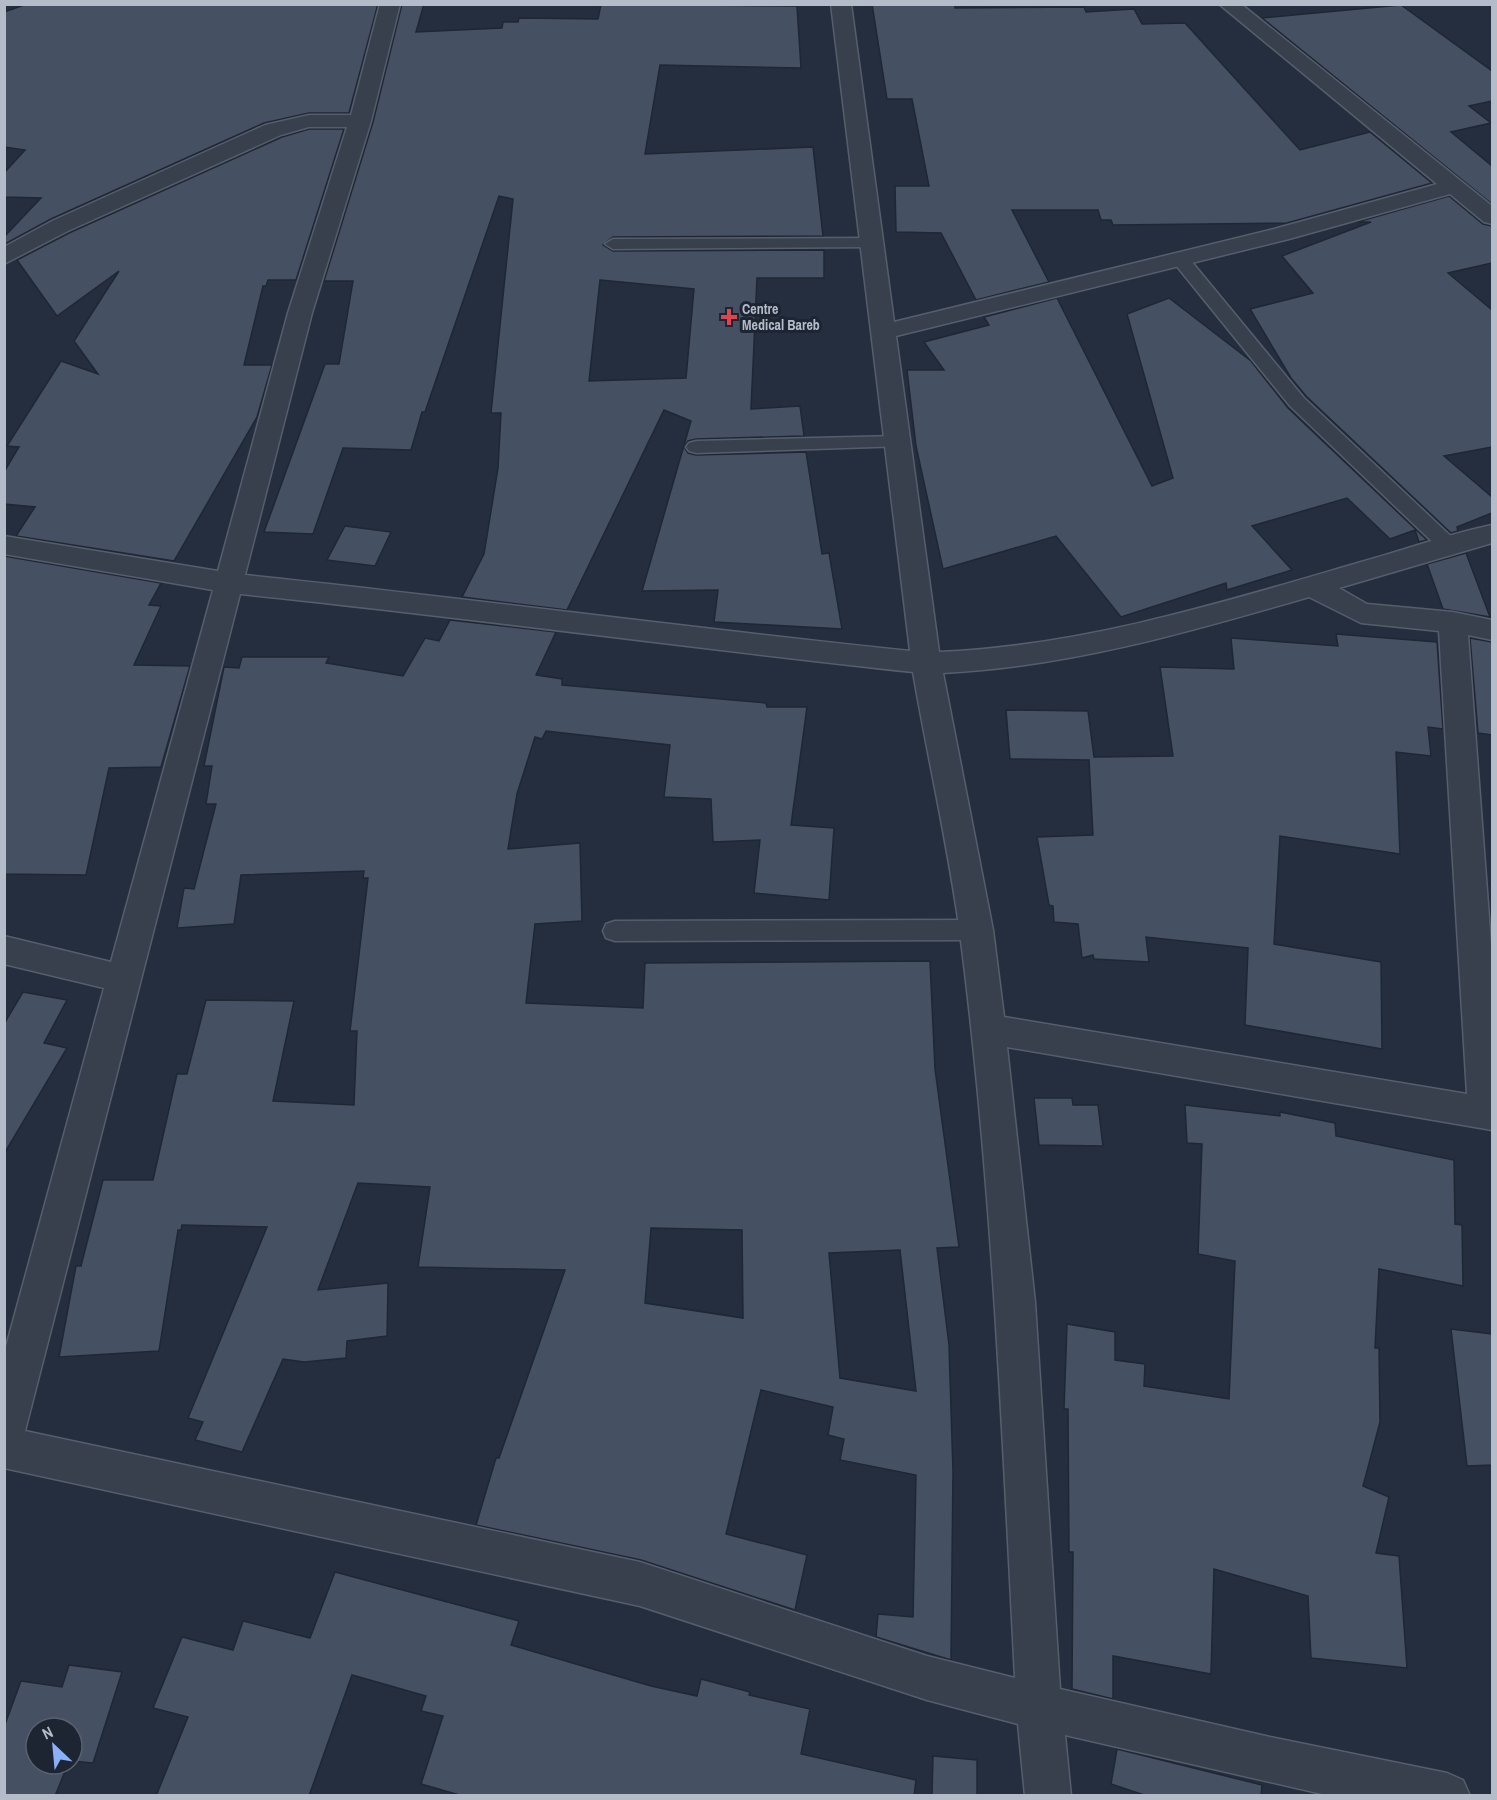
<svg xmlns="http://www.w3.org/2000/svg" width="1497" height="1800" font-family="'Archivo Narrow',sans-serif">
  <rect width="100%" height="100%" fill="#242e3e"/>
  <!-- building -->
  <g fill="#455062" stroke="#1f2735" stroke-width="1.5" fill-rule="evenodd">
    <path d="M27 4H378L349 113H309L264 123 51 219 5 244 4 237 41 198 4 197V173L25 150 4 147V12Z"/>
    <path d="M402 4H424L416 32 502 28 503 22H518L519 18 598 19 601 4 797 6 801 68 660 65 645 154 813 147 823 236 613 237 603 245 613 251 824 250V278H757L751 409 800 406 804 436 696 439 688 441 684 447 688 453 696 455 806 452 822 554 829 553 842 629 714 622 718 590 642 591 691 421 664 410 567 610 462 597 484 554 498 468 501 413H491L513 199 499 196 425 412H422L411 450 343 448 313 534 264 532 325 364H339L353 281H324L373 122ZM600 280 694 289 686 378 589 381Z"/>
    <path d="M872 4 955 5V8L1084 7 1086 12 1134 9 1142 24 1185 23 1300 150 1370 132 1432 183 1287 223 1113 225 1111 220H1101L1098 210H1012L1049 282 976 300 941 233 896 232 895 186H929L912 99H887Z"/>
    <path d="M1401 5 1492 71V101L1469 106 1491 123 1451 132 1492 166V204L1262 18Z"/>
    <path d="M309 129H344L296 280H268L266 286H263L244 365H272L257 417 174 561 16 536 35 507 4 504V472L19 447 7 446 61 361 98 374 74 341 119 271 57 316 17 260 69 233 282 137Z"/>
    <path d="M1449 196 1483 224 1492 226V263L1448 273 1492 310V447L1444 456 1492 497V513L1457 527 1458 531 1451 533 1306 396 1291 378 1250 309 1313 293 1282 256 1371 222H1357Z"/>
    <path d="M1057 298 1152 486 1173 478 1127 314 1169 298 1251 361 1288 408 1427 540 1419 542 1415 530 1390 539 1347 498 1252 526 1292 570 1227 590 1226 583 1121 617 1056 536 943 569 916 446 907 370H944L924 342 989 325 984 317Z"/>
    <path d="M345 526 391 532 375 566 327 560Z"/>
    <path d="M1466 553 1490 617 1443 609 1427 564Z"/>
    <path d="M4 556 161 583 149 605 161 606 134 665 190 666 161 767 109 768 86 875 4 874Z"/>
    <path d="M450 620 556 632 536 675 562 679V685L766 703 767 707H807L791 825 834 828 829 900 754 893 760 840 713 842 711 799 664 797 670 745 546 731 542 739 535 737 517 794 508 849 580 843 582 921 535 924 526 1003 643 1008 645 963 930 961 935 1069 959 1247 937 1248 949 1345 953 1471 951 1660 876 1637 878 1614 913 1617 916 1475 840 1460 844 1439 828 1435 833 1407 761 1390 726 1534 807 1555 795 1610 641 1560 476 1525 496 1458H499L565 1270 418 1267 430 1187 358 1183 318 1290 388 1283 387 1336 347 1341 346 1358 304 1362 283 1359 242 1452 195 1440 203 1422 188 1418 267 1227 182 1225 181 1230H178L159 1351 59 1357 76 1266H81L103 1180H153L177 1074H187L206 1000 294 1001 273 1101 354 1105 357 1031H350L368 878H363L364 871 241 875 234 924 177 928 184 888 194 889 216 804H206L212 766H204L224 667 239 668 242 657H329L326 663 403 676 425 638 439 641ZM651 1228 742 1230 743 1318 645 1303ZM900 1250 916 1391 840 1378 829 1253Z"/>
    <path d="M1336 634 1437 642 1443 729 1428 727 1431 756 1396 752 1400 854 1280 836 1274 944 1381 962 1382 1049 1245 1025 1248 948 1146 937 1149 962 1094 959 1093 955 1082 958 1078 924 1054 922 1053 906 1049 905 1037 837 1093 835 1089 760 1010 759 1006 710 1088 711 1094 757 1173 756 1160 667 1234 669 1231 638 1338 646Z"/>
    <path d="M1470 638 1492 642V735L1478 733Z"/>
    <path d="M23 992 67 1000 44 1043 67 1048 4 1154V1024Z"/>
    <path d="M1034 1098H1072L1073 1105H1098L1103 1146 1039 1145Z"/>
    <path d="M1185 1105 1280 1116V1112L1335 1123 1336 1136 1454 1160 1455 1224 1462 1225 1463 1286 1379 1269 1375 1348H1379L1380 1422 1363 1486 1389 1497 1376 1553 1399 1556 1407 1668 1311 1658 1308 1596 1214 1569 1211 1674 1113 1656V1699L1072 1689 1073 1552H1069L1068 1409H1064L1067 1324 1115 1332V1360L1145 1364 1144 1386 1229 1399 1235 1261 1198 1254 1202 1144 1187 1143Z"/>
    <path d="M1451 1329 1492 1334V1465L1467 1466Z"/>
    <path d="M335 1572 519 1621 511 1645 651 1686 697 1696 701 1679 750 1692 749 1695 810 1709 801 1754 916 1780 914 1796H463L421 1784 443 1716 421 1711 426 1696 352 1675 309 1796H156L188 1717 153 1708 182 1637 233 1650 243 1621 310 1638Z"/>
    <path d="M69 1665 122 1672 93 1763 72 1761V1728H36V1764H68L55 1796H4V1727L21 1681 62 1687Z"/>
    <path d="M1117 1749 1262 1785 1261 1796H1147L1111 1784Z"/>
    <path d="M933 1756 977 1760V1796H932Z"/>
  </g>
  <g fill="none" stroke-linecap="round" stroke-linejoin="round">
    <defs>
      <g id="service">
        <path d="M871 238 877 239 879 243 877 247 613 249 605 244 613 239Z"/>
        <path d="M1181 255 1187 256 1304 398 1457 542 1460 547 1457 552H1443L1290 406 1175 264 1172 260Z"/>
        <path d="M897 436 904 438 907 442 904 446 696 453 689 451 686 447 689 443 696 441Z"/>
        <path d="M976 920 985 923 988 930 985 937 976 940 615 941 606 938 603 931 606 924 615 921Z"/>
      </g>
      <path id="minor" d="M380 4H400L371 121 312 313 245 575C467 598 688 628 910 651L831 4H851L894 322 1274 229 1437 184 1219 4H1241L1492 206V224L1484 222 1450 194 1289 239 896 336 939 652C1084 646 1224 602 1361 562 1404 550 1448 534 1492 525V543L1339 588 1367 604 1453 612 1492 620V640L1468 635 1492 958V1130L1007 1047 1035 1302 1060 1689 1270 1737 1447 1773 1463 1780 1470 1796H1331L1065 1735 1071 1796H1025L1018 1724 927 1700 640 1606 4 1468V1354L104 988 4 964V936L111 962 213 590 4 554V536L218 571 288 313 347 127H309L281 135 68 231 4 264V247L52 221 265 125 309 115H351ZM240 594C465 617 688 648 913 672 928 759 948 845 960 933 992 1180 1002 1429 1015 1678L927 1656 640 1562 25 1431ZM1309 597 1361 623 1439 631 1467 1094 1004 1017 993 930 943 673C1068 667 1189 632 1309 597Z"/>
    </defs>
    <!-- service casing -->
    <use href="#service" stroke="#565e6c" stroke-width="3"/>
    <!-- minor casing -->
    <use href="#minor" stroke="#565e6c" stroke-width="3"/>
    <!-- service -->
    <use href="#service" fill="#38404e" fill-rule="evenodd"/>
    <!-- minor -->
    <use href="#minor" fill="#38404e" fill-rule="evenodd"/>
  </g>
  <!-- markers -->
  <path fill="#e0444e" stroke="#1d2533" stroke-width="2" d="M726 308h6v6h6v6h-6v6h-6v-6h-6v-6h6z"/>
  <g text-anchor="middle" stroke-width="6" stroke-linejoin="round" paint-order="stroke">
    <!-- far-poi labels -->
    <g font-size="14" font-weight="bold" fill="#b4bbc9" stroke="#1d2533" text-anchor="start">
      <text x="742" y="314">Centre<tspan x="742" dy="16">Medical Bareb</tspan></text>
    </g>
  </g>
  <!-- border -->
  <rect width="1497" height="1800" fill="none" stroke="#b4bbc9" stroke-width="12"/>
  <!-- north arrow -->
  <g transform="translate(54 1746) rotate(334)"><circle r="28" fill="#1d2533" stroke="#59616f" stroke-width="1.5"/>
  <path d="M0-4.5L10 22L0 15L-10 22Z" fill="#8ab0f8"/>
  <text y="-9" font-size="16" font-weight="bold" text-anchor="middle" fill="#b4bbc9">N</text>
  </g>
</svg>
